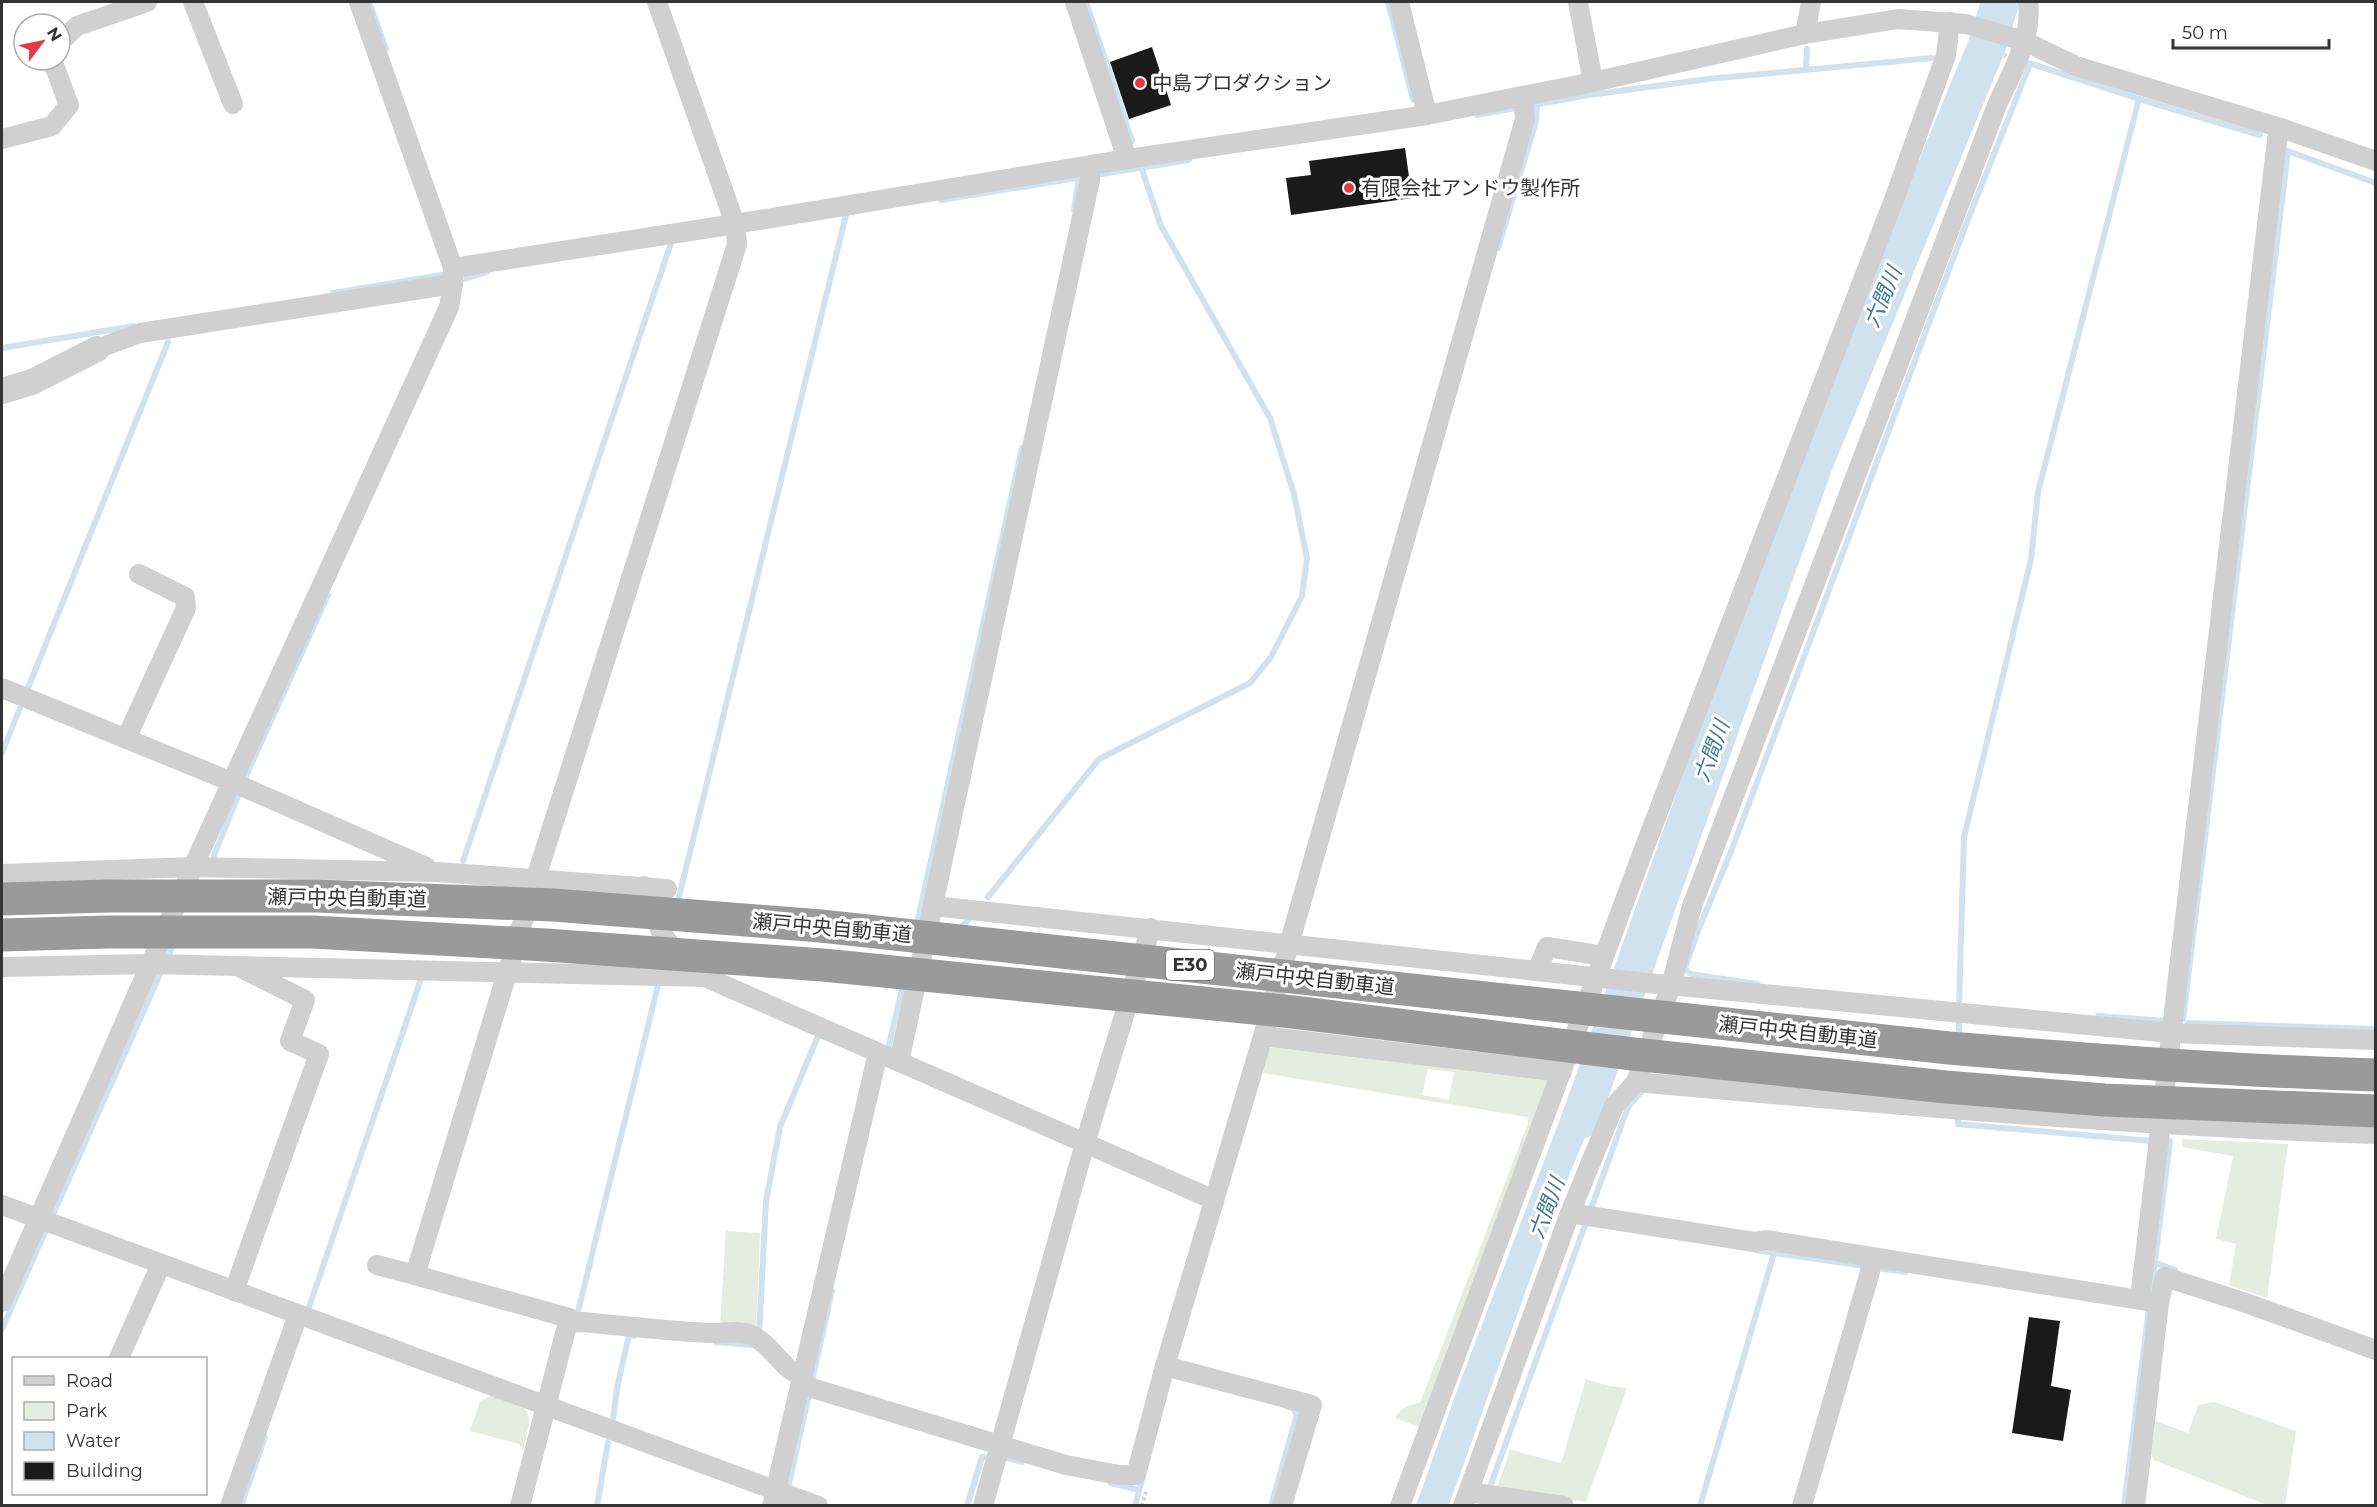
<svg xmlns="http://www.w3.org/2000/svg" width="2377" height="1507" font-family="Montserrat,'Noto Sans JP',sans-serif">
  <rect width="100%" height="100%" fill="#fff"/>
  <!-- green -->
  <g fill="#e6ecdf" fill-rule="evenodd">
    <path d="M1275 1045 1550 1077 1421 1428 1395 1418C1401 1407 1408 1405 1420 1403L1528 1123 1527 1117 1262 1073 1269 1049ZM1428 1069 1454 1072 1449 1100 1422 1095Z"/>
    <path d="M2182 1139 2288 1144 2267 1298 2229 1285 2236 1244 2216 1239 2233 1156 2182 1147Z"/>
    <path d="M726 1231 760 1233 756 1331 720 1327Z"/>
    <path d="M1586 1379 1609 1386 1627 1388 1586 1502 1497 1488 1510 1450 1561 1463Z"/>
    <path d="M491 1396C533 1410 534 1406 523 1450L519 1444 470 1431 480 1401Z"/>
    <path d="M2215 1402 2296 1431 2285 1505H2267L2154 1460 2151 1454 2156 1421 2188 1433 2198 1405Z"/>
  </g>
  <!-- water -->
  <path fill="#cfe2ee" d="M1579 1069 1611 1074 1556 1207 1449 1505H1416L1458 1388Z"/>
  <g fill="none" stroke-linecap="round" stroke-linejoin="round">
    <!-- stream -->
    <g stroke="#cfe2ee" stroke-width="6">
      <path d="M369 2 386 49"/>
      <path d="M1086 2 1132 141"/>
      <path d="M1388 2 1413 99"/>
      <path d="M1986 49 2004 55"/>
      <path d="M2029 63 2139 99 2260 135"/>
      <path d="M1806 70 1807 49"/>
      <path d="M1961 71 1974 78"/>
      <path d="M1477 115 1589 95 1708 79 1932 58"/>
      <path d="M2285 150 2376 183"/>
      <path d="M941 200 1189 160"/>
      <path d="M1074 210 1079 178"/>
      <path d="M1498 248 1536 121 1537 104"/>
      <path d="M461 280 487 272"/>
      <path d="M333 293 442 275"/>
      <path d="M2 348 134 326"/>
      <path d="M28 688 168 342"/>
      <path d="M2 753 20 708"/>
      <path d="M463 861 671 243"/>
      <path d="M211 863 246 776 328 595"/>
      <path d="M988 897 1099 759 1250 683 1271 657 1302 596 1307 558 1294 494 1270 418 1161 226 1140 164"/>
      <path d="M677 905 846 215"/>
      <path d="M916 928 1022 448"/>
      <path d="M958 931 970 918"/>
      <path d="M1685 968 1699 928 1730 854 1965 227 2030 64"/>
      <path d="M1685 969 1691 974 1757 984"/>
      <path d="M1959 1007 1964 837 2031 559 2038 492 2139 99"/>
      <path d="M2098 1016 2166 1021"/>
      <path d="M2183 1019 2288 151"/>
      <path d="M2188 1023 2376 1029"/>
      <path d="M1959 1038V1024"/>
      <path d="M887 1053 904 981"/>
      <path d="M1958 1119V1124L2151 1141"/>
      <path d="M1755 1250 1905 1272"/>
      <path d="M2156 1263 2175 1270"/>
      <path d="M307 1313 422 976"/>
      <path d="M576 1320 658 985"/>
      <path d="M2 1329 174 943"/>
      <path d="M759 1335 766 1201 780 1127 818 1036"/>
      <path d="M716 1342 754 1345"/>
      <path d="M613 1419 617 1388 629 1335 634 1336"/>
      <path d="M1111 1483 1139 1490"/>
      <path d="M241 1506 265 1437"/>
      <path d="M597 1506 608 1442"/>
      <path d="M784 1506 832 1291"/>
      <path d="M967 1506 982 1457 1007 1458 1022 1462"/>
      <path d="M1135 1506 1143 1476"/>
      <path d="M1271 1506 1297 1414 1292 1408 1288 1407"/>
      <path d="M1483 1506 1628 1107 1643 1090"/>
      <path d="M1700 1506 1774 1253"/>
      <path d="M2124 1506 2170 1141"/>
    </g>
    <!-- river -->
    <path stroke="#cfe2ee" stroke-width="38" d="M1580 1120 1815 461 1988 43 2000 2"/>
  </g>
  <!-- building -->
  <g fill="#1a1a1a">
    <path d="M1152 47 1171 105 1129 119 1110 62Z"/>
    <path d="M1405 148 1412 198 1291 215 1286 178 1311 175 1309 161Z"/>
    <path d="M2029 1317 2060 1321 2051 1386 2071 1390 2063 1441 2012 1433Z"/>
  </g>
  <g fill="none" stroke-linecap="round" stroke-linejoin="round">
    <!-- path -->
    <path stroke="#cdcdcd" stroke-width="4" stroke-dasharray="3 3" stroke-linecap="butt" d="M1142 1506 1146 1492"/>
    <!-- minor -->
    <g stroke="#d0d0d0" stroke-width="20">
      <path d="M193 2 233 104"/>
      <path d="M1075 2 1127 159"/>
      <path d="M1399 2 1427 115"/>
      <path d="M1578 2 1593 82"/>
      <path d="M1805 34 1811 2"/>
      <path d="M60 42 77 26 147 2"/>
      <path d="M2 139 52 126 69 105 52 60"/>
      <path d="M453 268 735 224 1127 159 1427 115 1593 82 1805 34 1898 19 1966 24 2024 41 2076 66 2281 128 2376 161"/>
      <path d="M97 349 140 333 453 284"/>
      <path d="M2 688 232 782 426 867"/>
      <path d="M126 739 186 608 185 597 139 574"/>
      <path d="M2 874 193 867 437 872 667 889"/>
      <path d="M644 886 661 932 685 965 705 977 1085 1143 983 1506"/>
      <path d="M933 906 1537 971 1547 947 1604 956"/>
      <path d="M1151 928 1085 1143 1214 1200"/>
      <path d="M2 967 151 964 705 977"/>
      <path d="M1659 984 2171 1033 2376 1040"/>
      <path d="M1263 1036 1562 1072"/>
      <path d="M899 1062 1090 180 1089 166"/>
      <path d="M1636 1082C1882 1104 2128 1126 2376 1134"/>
      <path d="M2 1205 818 1506"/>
      <path d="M1570 1213 1754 1242 1766 1240 2159 1303"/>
      <path d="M377 1265 415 1275"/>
      <path d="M234 1291 319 1054 290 1041 305 1000 241 968"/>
      <path d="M2140 1299 2277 140 2281 128"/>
      <path d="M2 1302 193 867 449 307 453 284V268L359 2"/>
      <path d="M568 1323 582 1322C625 1326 667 1331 710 1333 724 1334 737 1329 751 1335 772 1344 780 1368 803 1377"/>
      <path d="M119 1358 161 1264"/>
      <path d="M802 1385 1066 1465 1119 1475H1136L1165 1366"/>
      <path d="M1468 1492 1564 1506"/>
      <path d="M230 1506 298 1315"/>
      <path d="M520 1506 569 1318 415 1275 536 878 737 244 735 224 657 2"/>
      <path d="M772 1506 878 1053"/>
      <path d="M1282 1506 1312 1405 1165 1366 1263 1036 1525 119 1523 96"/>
      <path d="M1400 1506 1645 846 1896 194 1946 55 1950 22"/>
      <path d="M1463 1506 1570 1213 1614 1106 1636 1082 1671 986 1692 906 1997 105C2011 74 2033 37 2028 2"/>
      <path d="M1802 1506 1870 1272 1871 1258"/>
      <path d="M2135 1506 2159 1303 2165 1277 2246 1303 2376 1350"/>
    </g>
    <!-- tertiary -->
    <path stroke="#d0d0d0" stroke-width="26" d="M2 391 32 382 97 349"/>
    <!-- minor-bridge -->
    <path stroke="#d0d0d0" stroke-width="20" d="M1537 971 1657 984"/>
    <!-- motorway-bridge -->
    <g stroke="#9a9a9a" stroke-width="33">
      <path d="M2 899 108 896H316L553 905 821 926 1949 1048C2091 1060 2233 1071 2376 1075"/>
      <path d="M2 935 107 932H313L546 945 823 965 1293 1012 1633 1054 1946 1087 2104 1100 2376 1111"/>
    </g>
  </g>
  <!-- markers -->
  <g fill="#e63946" stroke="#fff" stroke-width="2">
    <circle cx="1140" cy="83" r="6"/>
    <circle cx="1349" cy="188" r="6"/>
  </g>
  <g text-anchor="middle" stroke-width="6" stroke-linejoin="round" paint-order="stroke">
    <!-- shield labels -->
    <rect fill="#fff" stroke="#707070" stroke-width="1.5" x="1166" y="950" width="48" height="30" rx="4.5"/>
    <g font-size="18" font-weight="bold" fill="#333">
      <text x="1190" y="971">E30</text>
    </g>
    <!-- poi labels -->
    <g font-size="20" fill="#333" stroke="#fff" text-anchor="start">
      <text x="1152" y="90">中島プロダクション</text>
      <text x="1361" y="195">有限会社アンドウ製作所</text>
    </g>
    <!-- street labels -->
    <g font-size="20" fill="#333" stroke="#fff">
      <text transform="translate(347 898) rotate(1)" y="7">瀬戸中央自動車道</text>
      <text transform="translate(832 928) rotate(5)" y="7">瀬戸中央自動車道</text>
      <text transform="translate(1315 979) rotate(6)" y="7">瀬戸中央自動車道</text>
      <text transform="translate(1798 1032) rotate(6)" y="7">瀬戸中央自動車道</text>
    </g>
    <!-- water labels -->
    <g font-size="21" font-style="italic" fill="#3f7597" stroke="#fff">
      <text transform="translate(1883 297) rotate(-67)" y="7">六間川</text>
      <text transform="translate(1712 751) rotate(-70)" y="7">六間川</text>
      <text transform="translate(1547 1208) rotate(-69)" y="7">六間川</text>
    </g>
  </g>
  <!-- border -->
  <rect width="2377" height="1507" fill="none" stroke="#333333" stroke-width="6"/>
  <!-- legend -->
  <rect x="12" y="1357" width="195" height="138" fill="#ffffff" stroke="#adadad" stroke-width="1.5"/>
  <rect x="24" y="1376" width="30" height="9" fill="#d0d0d0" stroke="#adadad" stroke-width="1.5"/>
  <text x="66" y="1387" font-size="18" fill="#333333">Road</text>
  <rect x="24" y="1402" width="30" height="18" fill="#e6ecdf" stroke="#adadad" stroke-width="1.5"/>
  <text x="66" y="1417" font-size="18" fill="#333333">Park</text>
  <rect x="24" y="1432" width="30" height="18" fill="#cfe2ee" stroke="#adadad" stroke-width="1.5"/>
  <text x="66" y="1447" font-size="18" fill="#333333">Water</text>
  <rect x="24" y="1462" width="30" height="18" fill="#1a1a1a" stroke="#adadad" stroke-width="1.5"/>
  <text x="66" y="1477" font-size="18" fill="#333333">Building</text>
  <!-- north arrow -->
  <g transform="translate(42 42) rotate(58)"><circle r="28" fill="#ffffff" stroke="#adadad" stroke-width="1.5"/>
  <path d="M0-4.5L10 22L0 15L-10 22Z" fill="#e63946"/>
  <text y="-9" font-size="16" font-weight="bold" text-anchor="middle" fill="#333333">N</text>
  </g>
  <!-- scale -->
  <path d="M2173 39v9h156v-9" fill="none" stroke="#333333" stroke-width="3"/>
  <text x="2182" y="39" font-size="18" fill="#333333" stroke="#ffffff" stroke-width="4.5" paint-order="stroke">50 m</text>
</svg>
